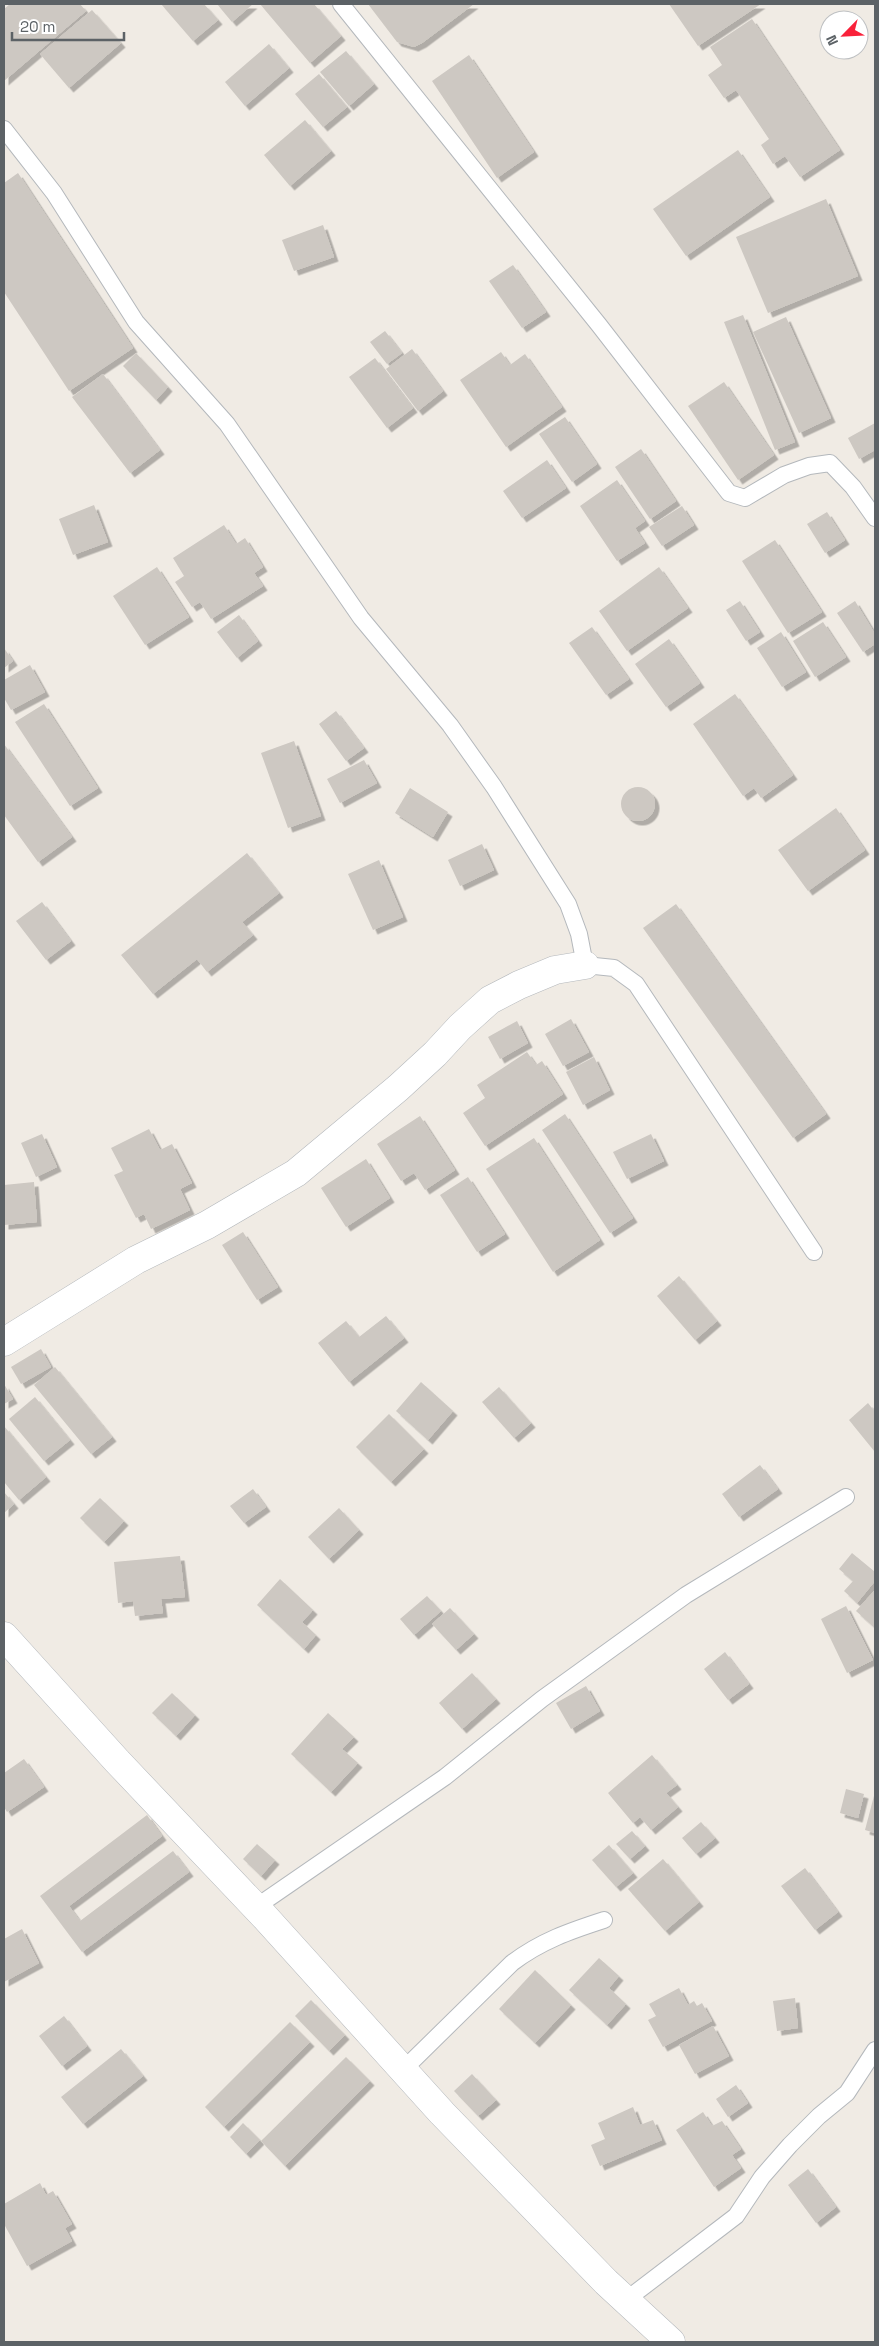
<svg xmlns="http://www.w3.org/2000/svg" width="879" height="2346" font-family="'Space Grotesk',sans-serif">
  <defs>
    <filter id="shadow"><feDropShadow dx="4.5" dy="4.5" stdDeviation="0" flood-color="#0004"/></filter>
  </defs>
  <rect width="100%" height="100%" fill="#f0ebe4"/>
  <!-- building -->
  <g fill="#cdc8c2" filter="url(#shadow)">
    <path d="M10 4H80L86 11 4 81V9Z"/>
    <path d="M161 4H204L218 20 193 41Z"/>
    <path d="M217 4H253L232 22Z"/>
    <path d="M260 4H314L341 36 310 63Z"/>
    <path d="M368 4H474L422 43 414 47 397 42Z"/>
    <path d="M669 4H761L698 46Z"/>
    <path d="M92 10 121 43 69 88 40 54Z"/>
    <path d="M752 19 840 150 800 177 785 156 773 164 761 145 769 139 736 90 724 98 708 75 722 65 710 47Z"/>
    <path d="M269 44 289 68 245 106 225 82Z"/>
    <path d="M346 51 374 84 349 106 320 72Z"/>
    <path d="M469 55 534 152 497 178 432 81Z"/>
    <path d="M319 74 347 107 323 127 295 94Z"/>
    <path d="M305 120 331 151 290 186 264 155Z"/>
    <path d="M738 150 770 197 686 256 653 209Z"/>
    <path d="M18 173 133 348 69 391 4 292V183Z"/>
    <path d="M826 199 858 276 768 313 736 237Z"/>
    <path d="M323 225 334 257 294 271 282 240Z"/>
    <path d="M513 265 546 312 522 328 489 281Z"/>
    <path d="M743 315 795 442 775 450 724 322Z"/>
    <path d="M786 317 831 418 799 433 753 332Z"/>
    <path d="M385 331 402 353 387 364 370 342Z"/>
    <path d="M412 349 443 391 418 411 386 369Z"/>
    <path d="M501 352 510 365 525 354 562 407 506 447 460 380Z"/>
    <path d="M136 353 168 387 156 400 123 366Z"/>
    <path d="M375 358 413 408 387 428 349 377Z"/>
    <path d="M103 374 160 450 130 473 72 397Z"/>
    <path d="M724 382 774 455 738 480 688 406Z"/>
    <path d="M565 417 597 464 572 482 539 434Z"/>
    <path d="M875 423V450L859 459 848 438Z"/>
    <path d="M641 449 676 501 650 519 615 467Z"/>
    <path d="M547 460 566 488 522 518 503 491Z"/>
    <path d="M617 480 645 521 635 528 645 543 617 561 580 506Z"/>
    <path d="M94 505 108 542 73 555 59 519Z"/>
    <path d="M682 506 694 525 662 546 649 527Z"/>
    <path d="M827 512 845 540 825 553 807 524Z"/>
    <path d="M224 525 236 544 245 538 263 567 254 573 263 586 211 619 200 602 192 607 175 582 184 576 173 558Z"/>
    <path d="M775 540 822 612 788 633 742 561Z"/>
    <path d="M157 567 189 617 145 645 113 596Z"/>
    <path d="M659 567 688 608 627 651 599 611Z"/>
    <path d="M740 601 760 632 746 641 726 610Z"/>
    <path d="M855 601 875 634V644L863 652 837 613Z"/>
    <path d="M239 615 258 641 237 658 217 632Z"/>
    <path d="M823 622 846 657 815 677 793 641Z"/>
    <path d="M592 627 629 679 606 695 569 643Z"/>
    <path d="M781 632 806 672 782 687 757 648Z"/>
    <path d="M669 639 700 683 666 707 635 664Z"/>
    <path d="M4 648 13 661 4 668Z"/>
    <path d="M30 665 45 692 11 710 4 698V680Z"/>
    <path d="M735 694 793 775 761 798 754 788 743 796 693 724Z"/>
    <path d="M44 704 98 788 70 806 15 722Z"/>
    <path d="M336 711 364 748 346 761 319 724Z"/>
    <path d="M294 741 321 816 288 828 261 753Z"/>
    <path d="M4 744 72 837 38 862 4 815Z"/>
    <path d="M364 760 377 783 340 803 327 779Z"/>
    <circle cx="638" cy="804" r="17"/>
    <path d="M410 788 448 812 433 837 395 813Z"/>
    <path d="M836 808 865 850 808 891 778 850Z"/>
    <path d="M482 844 494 870 460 886 448 860Z"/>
    <path d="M247 853 279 893 242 922 253 935 207 972 197 959 153 994 121 955Z"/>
    <path d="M379 860 403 917 373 930 348 874Z"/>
    <path d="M42 902 71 941 46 960 16 921Z"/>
    <path d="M676 904 826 1114 793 1138 643 928Z"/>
    <path d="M571 1019 589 1052 563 1066 545 1034Z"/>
    <path d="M517 1021 528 1043 500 1059 488 1037Z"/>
    <path d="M527 1052 536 1065 542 1061 563 1094 485 1146 463 1113 485 1098 477 1085Z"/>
    <path d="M594 1057 610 1090 583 1105 566 1072Z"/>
    <path d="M565 1114 633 1218 610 1233 542 1130Z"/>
    <path d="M420 1116 455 1170 425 1190 414 1173 401 1181 377 1144Z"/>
    <path d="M149 1129 160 1150 172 1144 192 1183 180 1189 190 1210 151 1229 144 1214 136 1218 114 1175 123 1171 111 1148Z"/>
    <path d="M42 1134 57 1167 36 1177 21 1143Z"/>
    <path d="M651 1134 664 1161 627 1179 613 1152Z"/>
    <path d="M534 1138 600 1240 553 1272 486 1169Z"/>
    <path d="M366 1159 390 1198 346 1227 321 1188Z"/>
    <path d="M468 1177 505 1234 477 1252 440 1195Z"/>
    <path d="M34 1182 37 1222 4 1225V1185Z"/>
    <path d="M243 1232 278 1287 257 1300 222 1245Z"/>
    <path d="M679 1276 717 1321 695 1340 657 1296Z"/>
    <path d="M386 1316 404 1338 349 1382 318 1343 346 1321 359 1337Z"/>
    <path d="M41 1349 51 1367 21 1384 11 1367Z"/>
    <path d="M55 1367 112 1437 91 1454 34 1385Z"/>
    <path d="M421 1382 453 1411 428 1440 396 1411Z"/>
    <path d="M4 1384 13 1399 4 1404Z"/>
    <path d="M499 1387 531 1423 514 1438 482 1402Z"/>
    <path d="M35 1397 70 1440 44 1461 9 1419Z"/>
    <path d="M868 1403 875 1412V1452L849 1420Z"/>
    <path d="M389 1414 424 1449 391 1482 356 1447Z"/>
    <path d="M4 1426 46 1477 19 1500 4 1482Z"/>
    <path d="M760 1465 778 1489 739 1517 722 1494Z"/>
    <path d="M253 1489 266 1507 244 1523 230 1506Z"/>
    <path d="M4 1492 14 1504 4 1513Z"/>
    <path d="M100 1498 124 1521 104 1542 80 1518Z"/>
    <path d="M339 1508 359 1530 329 1559 308 1537Z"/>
    <path d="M852 1553 875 1572V1581L857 1603 844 1591 853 1581 839 1569Z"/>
    <path d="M180 1556 185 1597 161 1599 163 1613 135 1616 133 1601 118 1603 114 1562Z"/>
    <path d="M280 1579 313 1610 302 1622 316 1635 304 1649 257 1605Z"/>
    <path d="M875 1590V1628L856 1611Z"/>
    <path d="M427 1596 441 1611 414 1635 400 1619Z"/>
    <path d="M846 1606 873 1660 847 1673 821 1619Z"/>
    <path d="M450 1608 474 1634 456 1650 432 1624Z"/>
    <path d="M725 1652 749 1684 728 1700 704 1669Z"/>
    <path d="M472 1673 496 1699 462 1729 439 1703Z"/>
    <path d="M586 1686 600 1711 571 1729 556 1703Z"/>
    <path d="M172 1693 195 1715 176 1736 152 1713Z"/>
    <path d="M328 1713 354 1737 342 1749 358 1763 331 1792 291 1754Z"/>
    <path d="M652 1755 677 1785 666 1793 678 1807 651 1830 640 1817 633 1823 608 1793Z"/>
    <path d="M24 1759 44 1787 7 1812 4 1807V1773Z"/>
    <path d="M846 1789 864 1794 858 1818 840 1813Z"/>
    <path d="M875 1792V1833L865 1830Z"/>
    <path d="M147 1815 162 1836 69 1906 80 1921 173 1851 189 1872 82 1952 40 1896Z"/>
    <path d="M701 1822 715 1838 696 1854 682 1838Z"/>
    <path d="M632 1831 645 1846 630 1859 616 1844Z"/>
    <path d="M257 1844 275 1860 261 1876 243 1859Z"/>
    <path d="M609 1845 633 1873 616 1887 592 1860Z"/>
    <path d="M663 1859 699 1902 665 1931 628 1889Z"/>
    <path d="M805 1868 838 1912 815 1930 781 1886Z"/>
    <path d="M22 1929 39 1963 4 1982V1939Z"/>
    <path d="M599 1958 619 1976 609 1988 626 2004 607 2025 569 1990Z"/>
    <path d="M535 1970 571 2005 535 2043 499 2009Z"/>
    <path d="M679 1988 688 2005 694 2001 697 2006 702 2003 712 2021 663 2047 648 2020 656 2016 649 2004Z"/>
    <path d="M795 1998 798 2028 777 2031 773 2001Z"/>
    <path d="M311 2000 345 2035 329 2051 295 2016Z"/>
    <path d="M64 2016 87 2046 62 2066 39 2036Z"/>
    <path d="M290 2022 310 2042 224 2127 205 2107Z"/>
    <path d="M713 2026 729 2056 695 2074 679 2045Z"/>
    <path d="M121 2049 143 2076 83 2124 61 2097Z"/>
    <path d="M346 2057 370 2081 285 2166 261 2141Z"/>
    <path d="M472 2074 496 2100 478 2116 454 2091Z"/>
    <path d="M736 2085 748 2103 728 2117 716 2099Z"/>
    <path d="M633 2107 640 2125 653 2120 662 2140 600 2166 591 2145 605 2139 598 2123Z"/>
    <path d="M703 2112 712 2126 722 2121 741 2149 732 2155 741 2168 714 2187 676 2130Z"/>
    <path d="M243 2123 260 2140 246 2154 230 2137Z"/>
    <path d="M808 2169 836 2207 816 2223 788 2185Z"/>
    <path d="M40 2183 46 2195 53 2191 72 2224 65 2228 72 2241 27 2266 4 2224V2204Z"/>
  </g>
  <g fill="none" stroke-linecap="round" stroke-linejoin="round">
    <defs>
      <g id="service">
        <path d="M341 4 599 325 729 493 745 498 784 475 809 466 830 463 853 487 875 518"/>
        <path d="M4 129 54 193 136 322 227 424 361 618 450 725 494 787 568 904 579 934 585 965 614 968 636 984 814 1252"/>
        <path d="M256 1907 445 1777 542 1699 686 1595 846 1497"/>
        <path d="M403 2070 512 1963C541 1941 570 1931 604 1920"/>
        <path d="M626 2300 736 2216 762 2177 790 2145 819 2116 847 2093 875 2050"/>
      </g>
      <g id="minor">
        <path d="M4 1342 136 1260 207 1225 296 1173 398 1088 435 1054 460 1027 490 1000 519 985 555 970 585 965"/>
        <path d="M4 1636 117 1761 264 1916 442 2113 606 2282 671 2342"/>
      </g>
    </defs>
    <!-- service casing -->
    <use href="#service" stroke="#b4b8bc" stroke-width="18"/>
    <!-- minor casing -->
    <use href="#minor" stroke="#b4b8bc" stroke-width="29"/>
    <!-- service -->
    <use href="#service" stroke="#fff" stroke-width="16"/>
    <!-- minor -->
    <use href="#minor" stroke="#fff" stroke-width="28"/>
  </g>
  <!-- border -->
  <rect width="879" height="2346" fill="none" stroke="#5c6266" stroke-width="10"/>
  <!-- north arrow -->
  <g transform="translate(844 35) rotate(246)"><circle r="24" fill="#ffffff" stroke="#bec0c2"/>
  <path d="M0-4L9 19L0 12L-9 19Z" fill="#f9213a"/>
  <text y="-8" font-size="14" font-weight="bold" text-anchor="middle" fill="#5c6266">N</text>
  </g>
  <!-- scale -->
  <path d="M12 32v8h112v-8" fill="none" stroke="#5c6266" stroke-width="2.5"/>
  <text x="20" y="32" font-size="15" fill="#5c6266" stroke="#ffffff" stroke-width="4" paint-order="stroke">20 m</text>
</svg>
